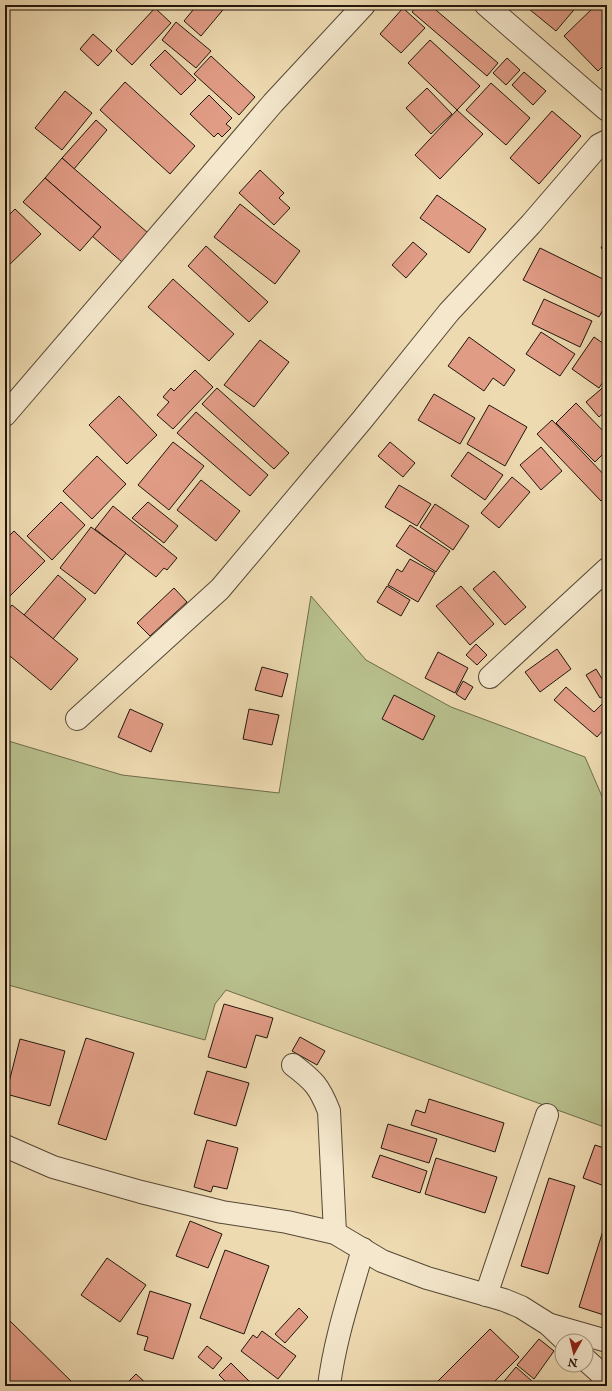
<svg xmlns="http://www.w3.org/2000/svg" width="612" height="1391" font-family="'IM FELL English',serif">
  <rect width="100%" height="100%" fill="#eedab1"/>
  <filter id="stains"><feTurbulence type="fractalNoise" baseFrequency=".005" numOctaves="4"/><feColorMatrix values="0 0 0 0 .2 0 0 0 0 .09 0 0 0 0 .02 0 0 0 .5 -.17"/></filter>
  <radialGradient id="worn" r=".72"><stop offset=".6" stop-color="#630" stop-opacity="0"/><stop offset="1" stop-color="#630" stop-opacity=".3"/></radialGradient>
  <!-- green -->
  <path fill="#b8c08d" stroke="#6d6c4c" d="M311 596 366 660 451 707 585 757 607 808V1128L226 990 215 1004 205 1040 5 984V740L122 775 279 793Z"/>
  <!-- building -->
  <g fill="#e19c86" stroke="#22170c">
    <path d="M197 5H227L201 36 184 21Z"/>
    <path d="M418 5H430L498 63 487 76 412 12Z"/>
    <path d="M533 5H578L556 31 529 9Z"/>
    <path d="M596 5H607V62L598 71 564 36Z"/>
    <path d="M155 8 171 23 132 65 116 50Z"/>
    <path d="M403 8 425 28 401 53 380 34Z"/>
    <path d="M176 22 211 51 196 68 162 40Z"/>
    <path d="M93 34 112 51 98 66 80 49Z"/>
    <path d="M430 40 480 86 457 110 408 63Z"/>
    <path d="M165 50 196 80 181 95 150 65Z"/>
    <path d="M211 56 255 97 239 115 194 74Z"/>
    <path d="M507 58 520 70 506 85 493 73Z"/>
    <path d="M524 72 546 91 533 105 512 85Z"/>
    <path d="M125 82 195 146 170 174 100 110Z"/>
    <path d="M491 83 530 118 506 145 466 110Z"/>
    <path d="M427 88 452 114 431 134 406 108Z"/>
    <path d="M65 91 92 113 62 150 35 128Z"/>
    <path d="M209 95 232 118 226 124 231 128 222 137 218 133 214 137 190 114Z"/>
    <path d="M457 110 483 134 440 179 415 155Z"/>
    <path d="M552 111 581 136 539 184 510 158Z"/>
    <path d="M96 120 107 130 74 169 62 158Z"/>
    <path d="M62 158 148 233 122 262 92 236 101 227 45 178Z"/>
    <path d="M260 170 284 193 279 198 290 208 274 225 239 193Z"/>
    <path d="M45 178 101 227 80 251 23 202Z"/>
    <path d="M437 195 486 229 469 253 420 218Z"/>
    <path d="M240 204 300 251 275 284 214 237Z"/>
    <path d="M15 209 41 234 5 269V219Z"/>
    <path d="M607 237V252L601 248Z"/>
    <path d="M413 242 427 254 406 278 392 265Z"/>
    <path d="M206 246 268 302 249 322 188 266Z"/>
    <path d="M540 248 607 281V302L599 317 523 280Z"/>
    <path d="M173 279 234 334 209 361 148 307Z"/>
    <path d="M544 299 592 321 580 347 532 324Z"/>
    <path d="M541 332 575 354 560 376 526 354Z"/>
    <path d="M469 337 515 370 504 386 493 378 484 391 448 366Z"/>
    <path d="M594 337 607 346V376L599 388 572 369Z"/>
    <path d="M260 340 289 362 254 407 224 385Z"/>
    <path d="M195 370 213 387 173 429 157 415 169 402 163 397 171 388 174 391Z"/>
    <path d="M607 384V410L599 417 586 402Z"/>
    <path d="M217 388 289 453 274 469 202 404Z"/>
    <path d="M434 394 475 418 460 444 418 420Z"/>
    <path d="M119 396 157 435 127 464 89 425Z"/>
    <path d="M576 403 607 435V450L595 462 556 423Z"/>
    <path d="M489 405 527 427 505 466 467 444Z"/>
    <path d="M196 412 268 475 250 496 177 433Z"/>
    <path d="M552 420 607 478V496L601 501 537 434Z"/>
    <path d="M173 442 204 466 169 510 138 485Z"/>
    <path d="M390 442 415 463 403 477 378 456Z"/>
    <path d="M541 447 562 471 541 490 520 465Z"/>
    <path d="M468 452 503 475 485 500 451 476Z"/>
    <path d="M97 456 126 484 92 519 63 491Z"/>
    <path d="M512 477 530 492 499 528 481 513Z"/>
    <path d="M201 480 240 511 216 541 177 510Z"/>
    <path d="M399 485 431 504 417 526 385 507Z"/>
    <path d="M61 502 85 525 52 560 27 536Z"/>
    <path d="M148 502 178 526 164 543 132 518Z"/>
    <path d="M435 504 469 526 453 550 420 527Z"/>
    <path d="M113 506 177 558 167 570 164 568 156 577 95 529Z"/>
    <path d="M410 525 450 551 436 572 396 546Z"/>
    <path d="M91 527 126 553 95 594 60 568Z"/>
    <path d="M14 531 45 561 8 598 5 596V540Z"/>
    <path d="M410 559 435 573 418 602 388 585 397 569 402 572Z"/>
    <path d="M494 571 526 607 505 625 473 589Z"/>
    <path d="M58 575 86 599 53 639 24 615Z"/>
    <path d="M387 586 410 600 401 616 377 602Z"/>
    <path d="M461 586 494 624 470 645 436 606Z"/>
    <path d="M174 588 187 602 150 636 137 623Z"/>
    <path d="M12 605 78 659 51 690 5 652V613Z"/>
    <path d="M476 644 487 655 477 665 466 655Z"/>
    <path d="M557 649 571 669 540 692 525 672Z"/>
    <path d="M438 652 468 668 455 693 425 678Z"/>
    <path d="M262 667 288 674 282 697 255 690Z"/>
    <path d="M596 669 607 687V694L600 698 586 675Z"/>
    <path d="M463 681 473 687 465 700 456 694Z"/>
    <path d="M566 687 594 712 607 699V726L597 737 554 700Z"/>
    <path d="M394 695 435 716 423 740 382 719Z"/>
    <path d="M130 709 163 724 151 752 118 737Z"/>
    <path d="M249 709 279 715 272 745 243 739Z"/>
    <path d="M224 1004 273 1018 267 1038 256 1035 246 1068 208 1057Z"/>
    <path d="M300 1037 325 1051 317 1065 292 1051Z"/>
    <path d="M86 1038 134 1053 106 1140 58 1124Z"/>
    <path d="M20 1039 65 1051 50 1106 6 1094Z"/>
    <path d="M207 1071 249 1083 236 1126 194 1114Z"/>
    <path d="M429 1099 504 1123 495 1152 411 1125 416 1110 425 1113Z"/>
    <path d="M388 1124 437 1139 429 1163 381 1148Z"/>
    <path d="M207 1140 238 1148 227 1189 213 1186 211 1192 194 1187Z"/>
    <path d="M595 1145 607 1149V1187L583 1178Z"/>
    <path d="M380 1155 427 1171 420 1193 372 1177Z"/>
    <path d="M436 1158 497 1177 485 1213 425 1194Z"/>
    <path d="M549 1178 575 1186 548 1274 521 1266Z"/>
    <path d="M607 1218V1316L579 1307Z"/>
    <path d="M190 1221 222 1234 208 1268 176 1256Z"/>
    <path d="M225 1250 269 1266 244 1334 200 1318Z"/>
    <path d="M107 1258 146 1285 120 1322 81 1295Z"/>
    <path d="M150 1291 191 1304 173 1359 144 1350 148 1337 137 1334Z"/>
    <path d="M299 1308 308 1317 285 1343 275 1334Z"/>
    <path d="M5 1316 76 1386H5Z"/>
    <path d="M490 1329 519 1357 490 1386H433Z"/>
    <path d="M262 1331 296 1356 278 1379 241 1351 253 1335 257 1338Z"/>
    <path d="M539 1339 554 1351 534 1379 517 1365Z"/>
    <path d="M207 1346 222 1358 213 1369 198 1357Z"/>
    <path d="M231 1363 254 1386H230L219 1375Z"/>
    <path d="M516 1367 533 1382 529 1386H500Z"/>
    <path d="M136 1374 149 1386H124Z"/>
  </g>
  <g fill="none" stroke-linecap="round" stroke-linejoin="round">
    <defs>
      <g id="minor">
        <path d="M486 5 607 110"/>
        <path d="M5 415 273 103 364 5"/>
        <path d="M490 677 607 569"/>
        <path d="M77 719 220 589 362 420 449 312 531 224 599 145 607 141"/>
        <path d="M293 1065C314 1081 319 1086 329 1111L335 1233"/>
        <path d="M5 1146 53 1167 141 1192 222 1212 287 1222 335 1233 382 1261 427 1278 504 1300 521 1307 548 1324 566 1341"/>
        <path d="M486 1295 547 1115"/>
        <path d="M551 1325 607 1341"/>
        <path d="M586 1360 607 1379"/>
        <path d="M329 1386C335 1338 350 1295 363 1249"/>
      </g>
    </defs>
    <!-- minor casing -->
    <use href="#minor" stroke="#554835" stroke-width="24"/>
    <!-- minor -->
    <use href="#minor" stroke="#f4e7cc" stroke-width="22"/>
  </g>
  <!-- margin -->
  <rect width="612" height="1391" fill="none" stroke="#eedab1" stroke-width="20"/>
  <rect x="6" y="6" width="600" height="1379" fill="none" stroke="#22170c" stroke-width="2"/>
  <rect x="10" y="10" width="592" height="1371" fill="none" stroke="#22170c"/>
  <!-- north arrow -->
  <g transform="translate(574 1353) rotate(188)"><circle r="19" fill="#f4e7cc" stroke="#a0947f"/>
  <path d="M0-3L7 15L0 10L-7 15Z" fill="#8f2418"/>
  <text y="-6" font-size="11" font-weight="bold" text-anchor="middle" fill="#22170c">N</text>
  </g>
  <rect width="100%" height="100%" filter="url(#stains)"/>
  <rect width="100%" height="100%" fill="url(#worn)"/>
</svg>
